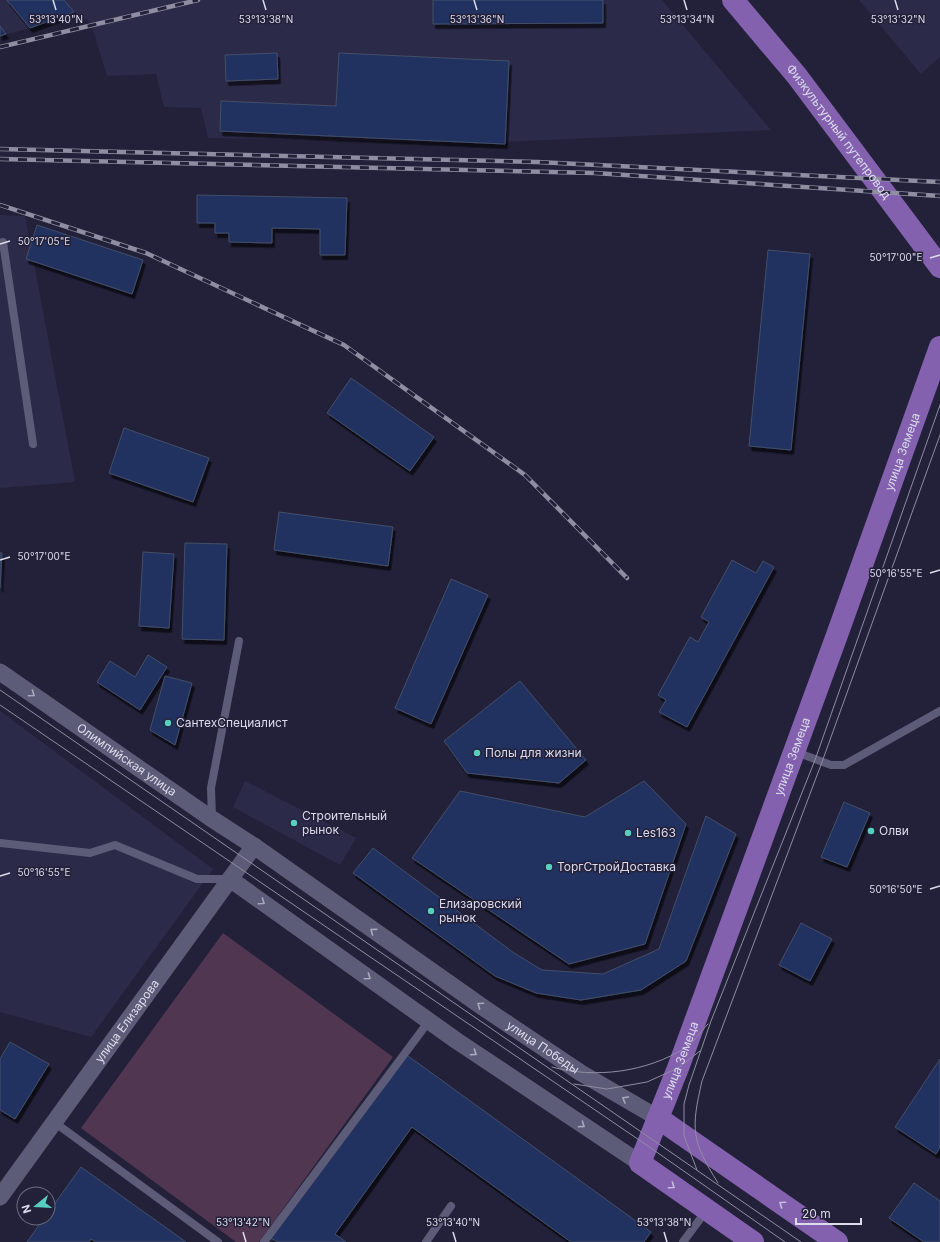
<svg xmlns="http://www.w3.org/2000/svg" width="940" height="1242" font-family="Inter,sans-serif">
  <defs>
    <filter id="shadow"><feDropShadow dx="2.5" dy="4.5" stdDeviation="0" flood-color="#0009"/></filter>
  </defs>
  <rect width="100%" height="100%" fill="#232139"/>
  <!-- built -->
  <g fill="#2c2a49">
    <path d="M0 0H662L771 130 483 143 208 138 201 108 164 107 156 74 107 76 91 23 74 12 30 28 0 36Z"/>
    <path d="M859 0H940V57L921 74Z"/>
    <path d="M0 215 25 216 75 482 0 488Z"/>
    <path d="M0 711 213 869 91 1037 0 1012Z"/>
    <path d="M245 781 356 838 340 865 233 807Z"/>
  </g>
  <!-- green -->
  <path fill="#513652" d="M223 933 393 1057 259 1242H236L81 1128Z"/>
  <!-- building -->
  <g fill="#203260" stroke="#434e68" filter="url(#shadow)">
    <path d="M7 0H64L74 12 30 28Z"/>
    <path d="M433 0H603V23L433 24Z"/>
    <path d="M0 26 6 34 0 36Z"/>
    <path d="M277 53 278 79 226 81 225 55Z"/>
    <path d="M339 53 509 61 505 144 220 131 221 101 336 106Z"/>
    <path d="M197 195 347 198 345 255H320V229L272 228V243L229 242V233H215V223H197Z"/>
    <path d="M37 225 143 260 132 294 26 259Z"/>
    <path d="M768 250 810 254 791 450 749 446Z"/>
    <path d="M351 378 434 437 410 471 327 413Z"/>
    <path d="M124 428 209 458 193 502 109 473Z"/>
    <path d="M279 512 393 527 388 566 274 550Z"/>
    <path d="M185 543 227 544 224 640 182 639Z"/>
    <path d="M143 552 174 554 169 628 139 626Z"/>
    <path d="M0 553H2L0 588Z"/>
    <path d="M732 560 756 573 763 561 774 567 687 727 659 712 666 700 658 695 690 637 698 642 709 622 701 617Z"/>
    <path d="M451 579 488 595 431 724 395 708Z"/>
    <path d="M148 655 167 667 140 710 97 682 110 661 135 677Z"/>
    <path d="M165 676 192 683 175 745 150 730Z"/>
    <path d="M520 681 586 760 559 783 467 773 444 741Z"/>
    <path d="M644 781 686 824 645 944 569 964 412 858 460 791 585 817Z"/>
    <path d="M844 802 870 813 847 867 821 857Z"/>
    <path d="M706 816 736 834 686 961 641 990 581 1000 536 993 495 976 353 873 373 848 514 953 542 970 603 974 659 949Z"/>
    <path d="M801 923 832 939 810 981 779 965Z"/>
    <path d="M10 1042 49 1064 15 1119 0 1110V1059Z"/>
    <path d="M404 1053 651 1232 644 1242H571L412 1127 335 1234 346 1242H278L271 1238Z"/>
    <path d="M940 1059V1147L936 1154 895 1127Z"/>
    <path d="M81 1167 186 1242H96L91 1239 89 1242H27L44 1218H48V1213Z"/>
    <path d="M914 1183 940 1201V1242H924L889 1218Z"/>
  </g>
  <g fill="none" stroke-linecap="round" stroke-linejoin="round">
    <!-- lane -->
    <g stroke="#5d5c78" stroke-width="8">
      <path d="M0 243 3 242 33 444"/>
      <path d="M796 752 831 765H844L940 711"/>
      <path d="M212 818 211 788 239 641"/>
      <path d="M0 843 90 853 115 845 197 879H229"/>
      <path d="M54 1122 218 1242"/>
      <path d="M264 1242 429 1021"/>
      <path d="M426 1242 451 1206"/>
      <path d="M683 1242 706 1211"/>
    </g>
    <!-- street -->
    <g stroke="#5d5c78" stroke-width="17">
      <path id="s1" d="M0 672 212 819 254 846 484 1008 581 1073 658 1118"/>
      <path d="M230 879 457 1041 640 1163"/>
      <path id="s2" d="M0 1197 254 846"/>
    </g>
    <!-- primary -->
    <g stroke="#8461af" stroke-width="22">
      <path id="s3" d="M733 0 797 76 940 267"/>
      <path d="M658 1118 837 1242"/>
      <path id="s4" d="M753 1242 640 1163 678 1068 837 635 940 347"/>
    </g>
    <!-- tram -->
    <g stroke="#8e8da1" stroke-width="1">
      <path d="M0 690 801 1242"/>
      <path d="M0 705 648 1146 785 1242"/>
      <path d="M552 1067C595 1079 647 1072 685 1048 694 1042 701 1031 708 1024"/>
      <path d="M574 1084 607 1089 647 1082 678 1068 700 1051"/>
      <path d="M697 1170 684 1136V1104L689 1085 711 1021 815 760 940 405"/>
      <path d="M718 1183C691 1140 691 1129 702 1081L822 762 940 435"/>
    </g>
    <defs>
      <g id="rail">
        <path d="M0 47 198 0"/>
        <path d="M0 149 537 162 940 182"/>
        <path d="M0 159 595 173 940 196"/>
        <path d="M0 205 146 253 344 345 525 475 627 578"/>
      </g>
    </defs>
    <!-- rail casing -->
    <use href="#rail" stroke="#8e8da1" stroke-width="4.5"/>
    <!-- rail -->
    <use href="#rail" stroke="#232139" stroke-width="3" stroke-dasharray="9" stroke-linecap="butt"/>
  </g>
  <!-- one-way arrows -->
  <defs><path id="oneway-chevron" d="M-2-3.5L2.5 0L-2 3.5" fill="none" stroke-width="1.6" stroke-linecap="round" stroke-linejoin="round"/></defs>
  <g stroke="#a9a9be">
    <use href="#oneway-chevron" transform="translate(32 694) rotate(35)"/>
    <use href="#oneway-chevron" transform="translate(262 902) rotate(35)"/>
    <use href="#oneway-chevron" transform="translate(373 931) rotate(-144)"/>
    <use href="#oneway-chevron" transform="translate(368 977) rotate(35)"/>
    <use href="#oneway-chevron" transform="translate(480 1005) rotate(-145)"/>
    <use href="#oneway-chevron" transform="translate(474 1053) rotate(34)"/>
    <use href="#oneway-chevron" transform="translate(625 1099) rotate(-150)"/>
    <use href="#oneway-chevron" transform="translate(582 1125) rotate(34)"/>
  </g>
  <g stroke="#c6bdde">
    <use href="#oneway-chevron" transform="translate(672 1186) rotate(35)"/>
    <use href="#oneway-chevron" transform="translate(782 1204) rotate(-145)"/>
  </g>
  <!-- ticks -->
  <path fill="none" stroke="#dcdced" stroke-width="1.5" d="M53 0 56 10M263 0 266 10M474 0 477 10M684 0 687 10M895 0 898 10M0 244 10 241M930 258 940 255M0 560 10 557M930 573 940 570M0 876 10 873M930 889 940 886M243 1232 246 1242M453 1232 456 1242M664 1232 667 1242"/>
  <!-- markers -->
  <g fill="#58cec1" stroke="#232139" stroke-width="1.5">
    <circle cx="168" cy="723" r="4"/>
    <circle cx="477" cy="753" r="4"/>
    <circle cx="294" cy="823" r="4"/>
    <circle cx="871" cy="831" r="4"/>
    <circle cx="628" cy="833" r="4"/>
    <circle cx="549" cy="867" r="4"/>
    <circle cx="431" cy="911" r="4"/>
  </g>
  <g text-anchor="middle" stroke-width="3" stroke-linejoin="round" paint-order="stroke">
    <!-- street labels -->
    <g font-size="12" fill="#dcdced" stroke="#232139">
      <text dy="4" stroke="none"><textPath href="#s3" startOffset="169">Физкультурный путепровод</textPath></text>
      <text dy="4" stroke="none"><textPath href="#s4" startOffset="896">улица Земеца</textPath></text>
      <text dy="4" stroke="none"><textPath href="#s4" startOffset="572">улица Земеца</textPath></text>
      <text dy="4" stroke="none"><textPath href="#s1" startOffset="154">Олимпийская улица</textPath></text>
      <text dy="4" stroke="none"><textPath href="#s2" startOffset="217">улица Елизарова</textPath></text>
      <text dy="4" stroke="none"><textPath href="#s1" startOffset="660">улица Победы</textPath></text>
      <text dy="4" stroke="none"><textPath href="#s4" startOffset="248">улица Земеца</textPath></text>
    </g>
    <!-- poi labels -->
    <g font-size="12" fill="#dcdced" stroke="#232139" text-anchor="start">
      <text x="176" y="727">СантехСпециалист</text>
      <text x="485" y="757">Полы для жизни</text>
      <text x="302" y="820">Строительный<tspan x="302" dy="14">рынок</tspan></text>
      <text x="879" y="835">Олви</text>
      <text x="636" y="837">Les163</text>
      <text x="557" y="871">ТоргСтройДоставка</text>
      <text x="439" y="908">Елизаровский<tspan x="439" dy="14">рынок</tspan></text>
    </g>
  </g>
  <g font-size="10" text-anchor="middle" fill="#dcdced" stroke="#232139" stroke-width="3" stroke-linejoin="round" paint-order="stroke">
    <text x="56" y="23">53°13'40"N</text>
    <text x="266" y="23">53°13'38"N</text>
    <text x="477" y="23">53°13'36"N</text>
    <text x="687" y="23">53°13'34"N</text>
    <text x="898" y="23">53°13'32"N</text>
    <text x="44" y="245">50°17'05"E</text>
    <text x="896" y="261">50°17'00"E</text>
    <text x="44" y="560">50°17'00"E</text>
    <text x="896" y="577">50°16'55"E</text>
    <text x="44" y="876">50°16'55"E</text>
    <text x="896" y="893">50°16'50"E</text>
    <text x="243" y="1226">53°13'42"N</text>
    <text x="453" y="1226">53°13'40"N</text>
    <text x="664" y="1226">53°13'38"N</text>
  </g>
  <!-- north arrow -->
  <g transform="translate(36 1206) rotate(252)"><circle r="19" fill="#232139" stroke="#6d6c81"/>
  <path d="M0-3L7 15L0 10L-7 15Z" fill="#58cec1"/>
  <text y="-6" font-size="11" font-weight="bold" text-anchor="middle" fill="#dcdced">N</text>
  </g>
  <!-- scale -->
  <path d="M796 1218v6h65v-6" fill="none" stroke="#dcdced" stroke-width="2"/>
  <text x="802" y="1218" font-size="12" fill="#dcdced" stroke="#232139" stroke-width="3" paint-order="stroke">20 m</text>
</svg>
